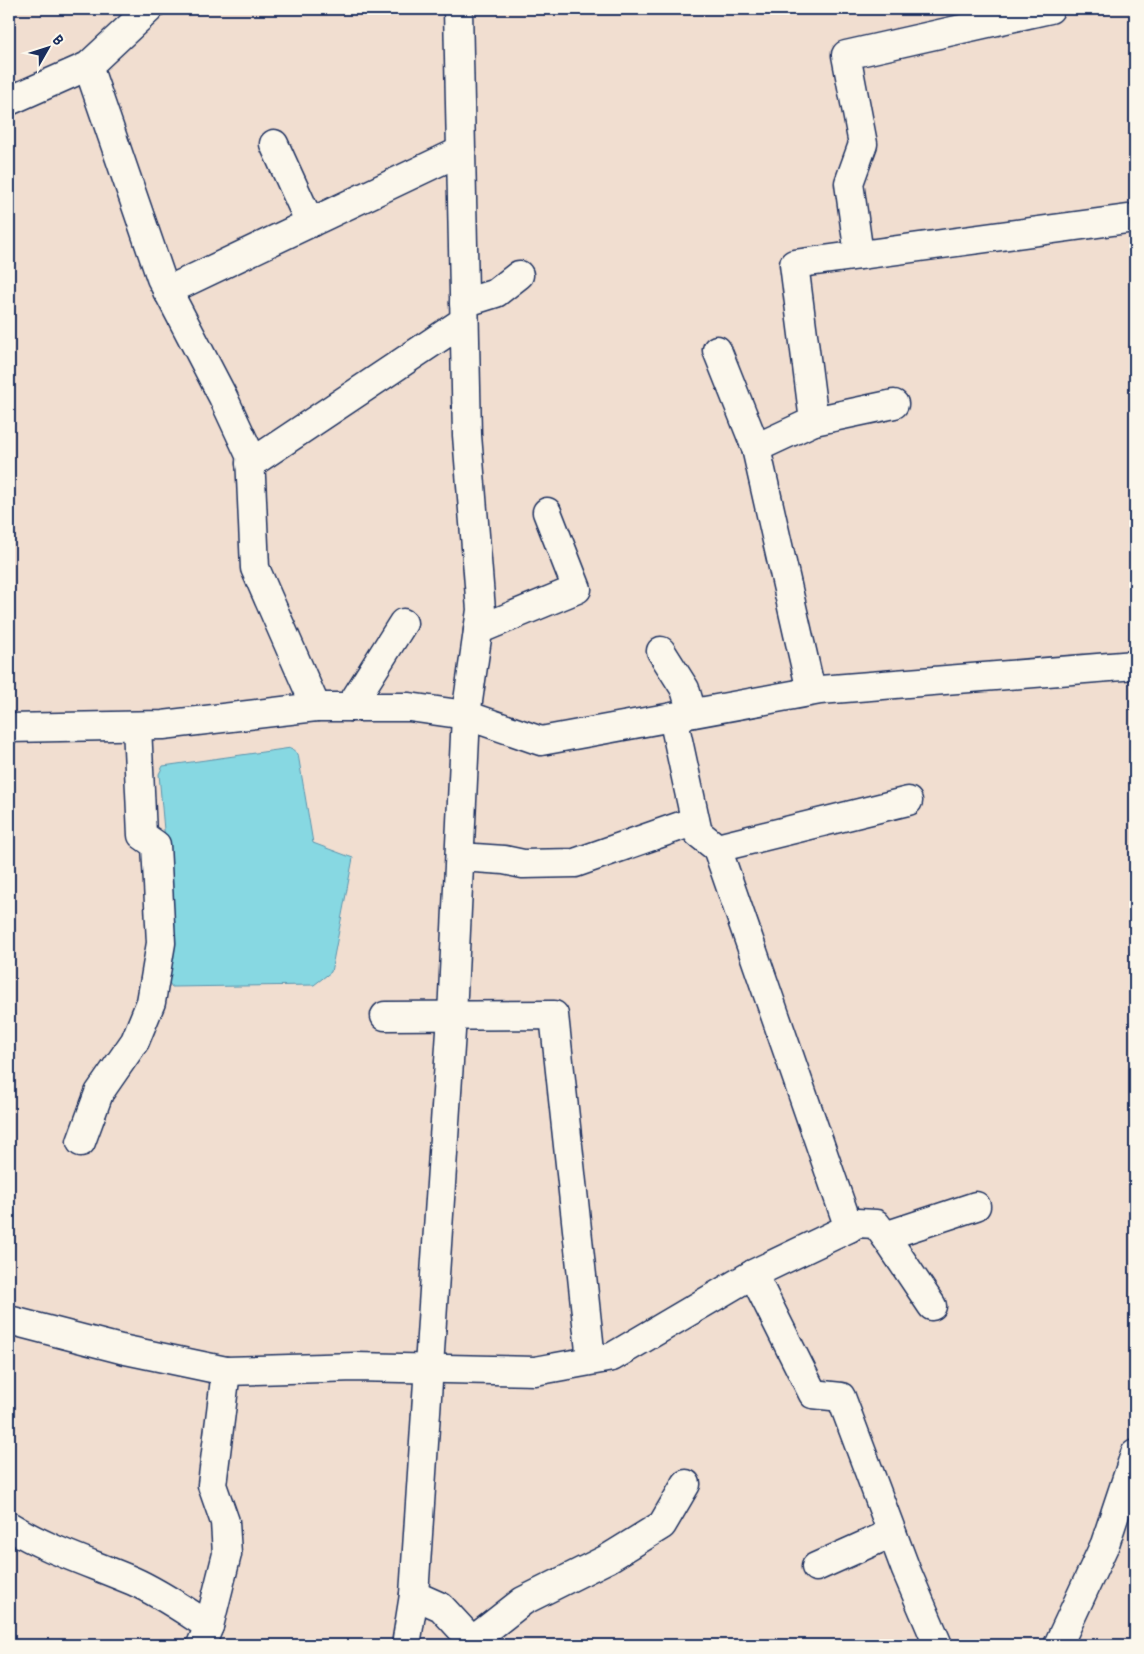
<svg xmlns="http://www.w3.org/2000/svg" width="1144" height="1654" font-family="Pangolin,sans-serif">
  <rect width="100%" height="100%" fill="#f1ded0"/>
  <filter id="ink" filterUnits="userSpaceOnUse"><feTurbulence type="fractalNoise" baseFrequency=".02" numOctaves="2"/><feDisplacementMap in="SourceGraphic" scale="10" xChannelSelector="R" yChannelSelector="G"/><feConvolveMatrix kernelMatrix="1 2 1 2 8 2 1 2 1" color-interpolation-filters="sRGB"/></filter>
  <g filter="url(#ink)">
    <!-- water -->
    <path fill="#87d8e2" stroke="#5c94ad" d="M291 748 298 754 313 843 353 858 331 972 314 985 172 987 164 976 168 875 159 774 163 766Z"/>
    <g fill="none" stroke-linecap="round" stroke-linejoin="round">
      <defs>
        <g id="street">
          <path d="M88 66 161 278 223 397 250 455 255 568 316 707"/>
          <path d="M9 101 88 66 149 9"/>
          <path d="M274 144 310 223"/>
          <path d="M859 255 849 183 863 144 846 55 1050 9"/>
          <path d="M167 291 461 151"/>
          <path d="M464 303 496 293 519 275"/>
          <path d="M717 350 756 448"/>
          <path d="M814 421 894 404"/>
          <path d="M250 464 464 321"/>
          <path d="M478 630 577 589 547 512"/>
          <path d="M661 651 685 689 692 713"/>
          <path d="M811 691 756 448 814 421 794 264 1135 218"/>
          <path d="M350 707 403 623"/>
          <path d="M9 728 163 725 316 707H409L466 715 541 741 820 690 1135 665"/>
          <path d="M717 848 908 801"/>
          <path d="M460 857 504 860 523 864 575 863 695 821"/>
          <path d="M385 1016 554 1015 591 1360"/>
          <path d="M81 1142 99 1093 135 1041 151 1002 161 943 156 845 142 835 137 726"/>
          <path d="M849 1228 857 1223 876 1224 885 1236 976 1206"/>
          <path d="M885 1236 932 1306"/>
          <path d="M753 1274 813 1394 841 1397 906 1570 938 1645"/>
          <path d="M9 1320 121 1349 226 1371 355 1367 535 1371 612 1357 753 1274 849 1228 717 848 698 833 673 717"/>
          <path d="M9 1526C48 1550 91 1563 133 1581 160 1593 184 1610 209 1626"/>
          <path d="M816 1567 892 1533"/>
          <path d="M414 1595 441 1607 476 1645"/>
          <path d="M472 1641 523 1601 607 1559 662 1525 686 1484"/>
          <path d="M201 1645 209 1626 227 1554 225 1522 212 1485 226 1371"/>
          <path d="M406 1645 414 1595 452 1016 466 715 481 610 467 435 458 9"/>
          <path d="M1058 1645 1105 1544 1135 1454"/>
        </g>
      </defs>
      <!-- street casing -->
      <use href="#street" stroke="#1b2f5e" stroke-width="31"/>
      <!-- street -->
      <use href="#street" stroke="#fbf7ec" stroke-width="28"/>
    </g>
  </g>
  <!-- margin -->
  <rect width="1144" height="1654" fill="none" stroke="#fbf7ec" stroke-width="30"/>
  <rect x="15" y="15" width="1114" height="1624" fill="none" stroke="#1b2f5e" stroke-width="2" filter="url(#ink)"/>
  <!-- north arrow -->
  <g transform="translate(48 48) rotate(51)" stroke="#fbf7ec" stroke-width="4" paint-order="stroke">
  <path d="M0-4L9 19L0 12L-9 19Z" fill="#1b2f5e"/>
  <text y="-8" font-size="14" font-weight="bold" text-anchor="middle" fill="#1b2f5e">B</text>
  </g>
</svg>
